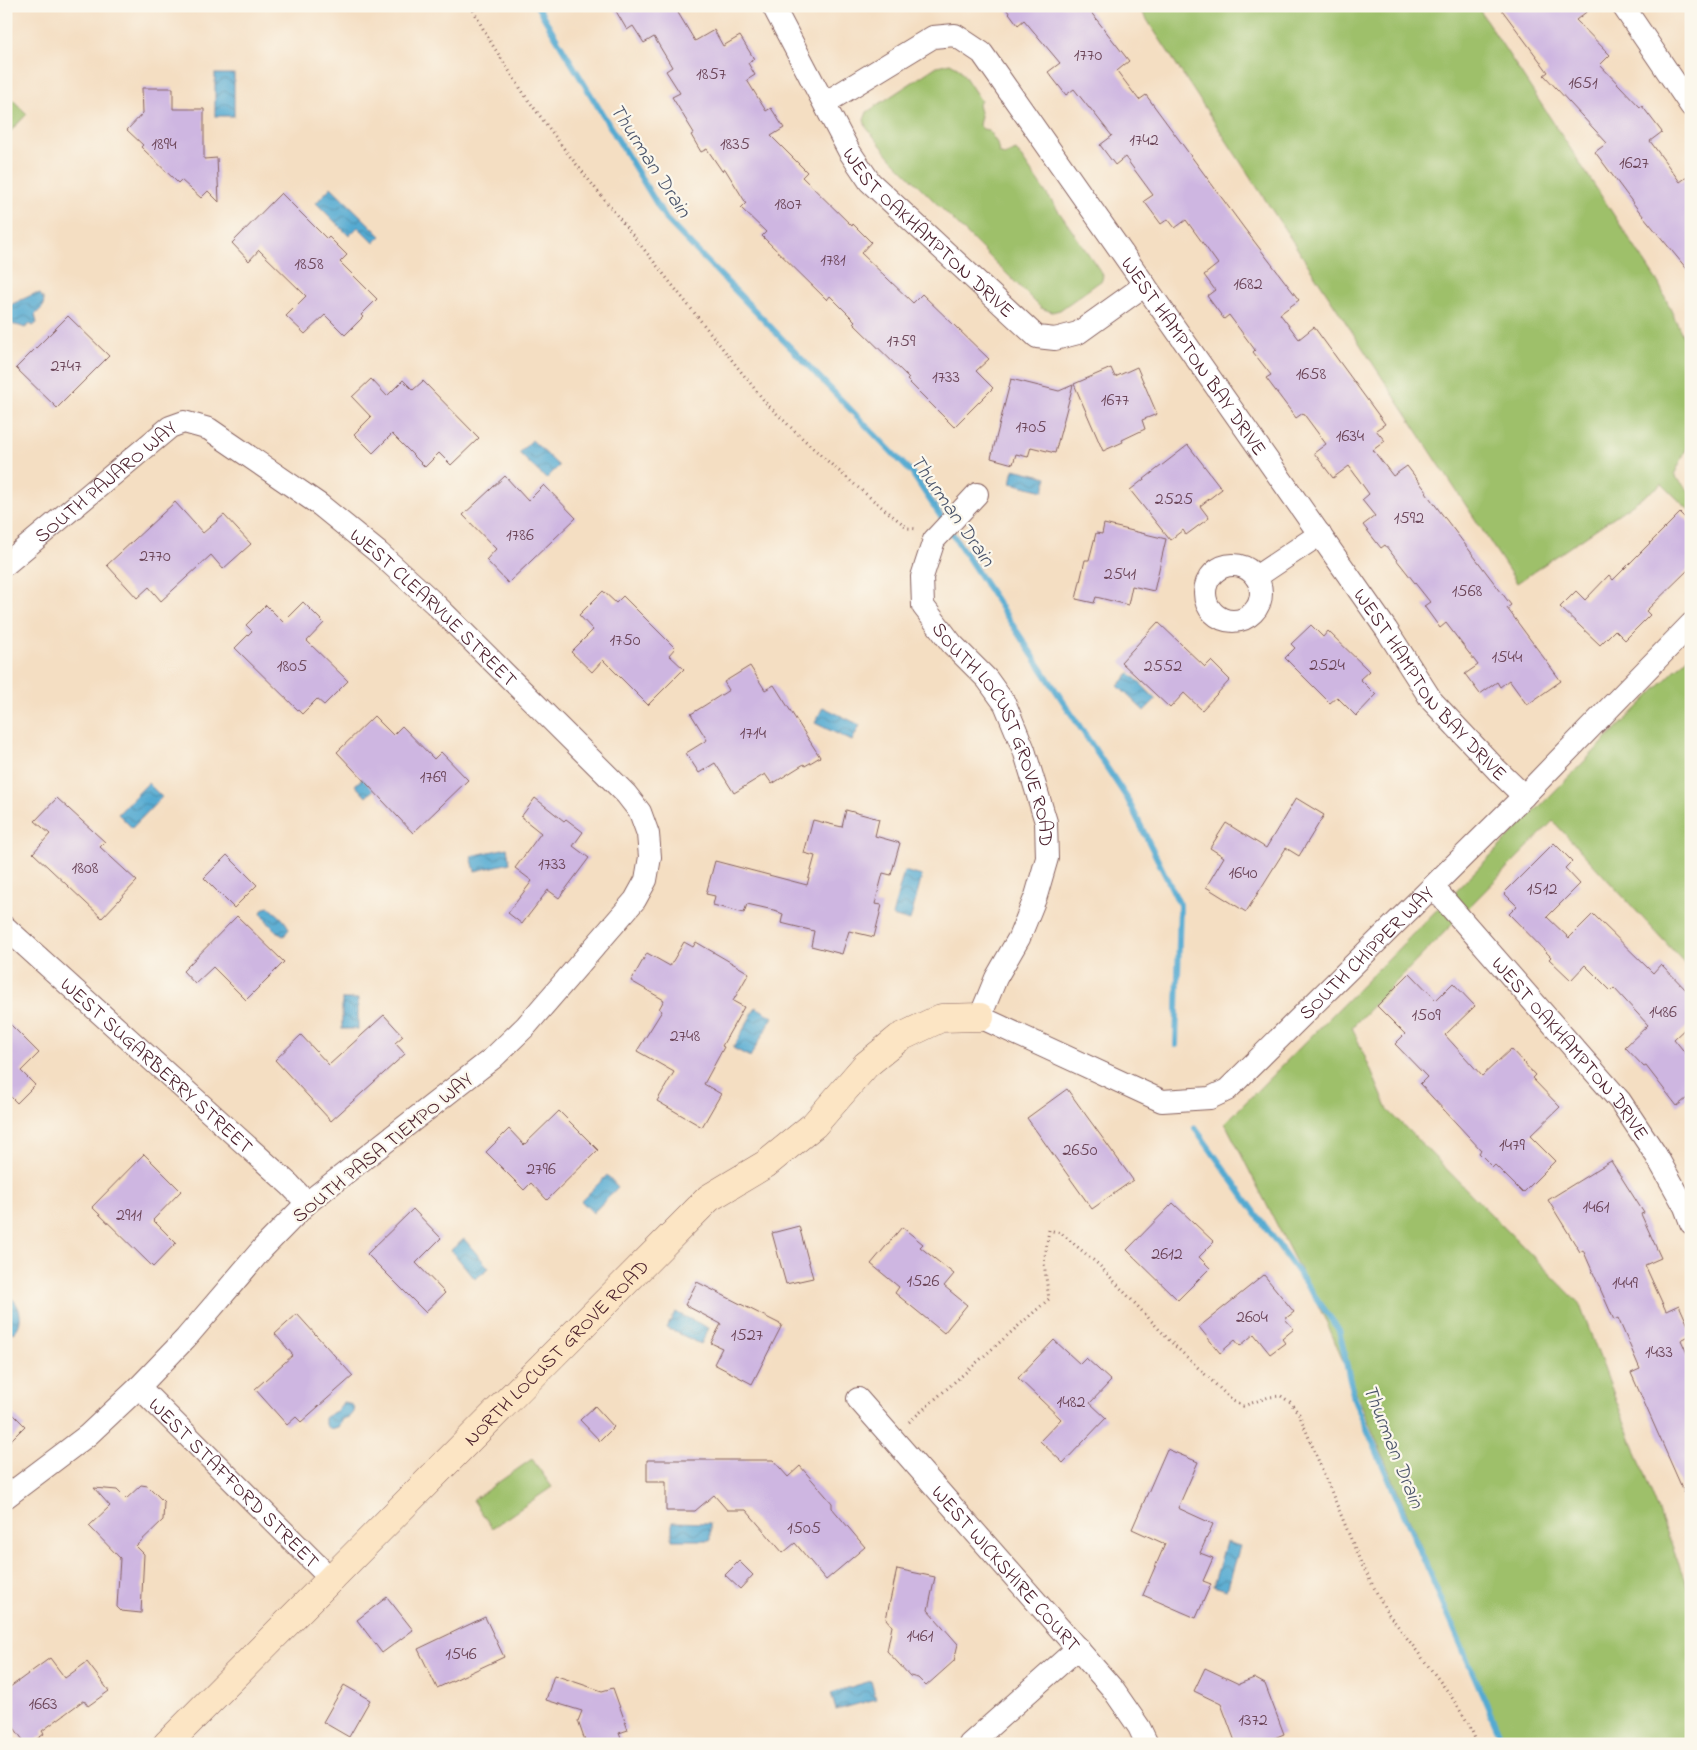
<svg xmlns="http://www.w3.org/2000/svg" width="1697" height="1750" font-family="'Indie Flower',sans-serif">
  <defs>
    <pattern id="water-waves" width="16" height="10" patternUnits="userSpaceOnUse" patternTransform="scale(1.25)"><rect width="16" height="10" fill="#55aad1"/><path d="M0 5q4-4 8 0t8 0" fill="none" stroke="#488aaa"/></pattern>
  </defs>
  <rect width="100%" height="100%" fill="#fbf7ec"/>
  <filter id="ink" filterUnits="userSpaceOnUse"><feTurbulence type="fractalNoise" baseFrequency=".02" numOctaves="2"/><feDisplacementMap in="SourceGraphic" scale="10" xChannelSelector="R" yChannelSelector="G"/><feConvolveMatrix kernelMatrix="1 2 1 2 8 2 1 2 1" color-interpolation-filters="sRGB"/></filter>
  <filter id="wash" filterUnits="userSpaceOnUse"><feTurbulence type="fractalNoise" baseFrequency=".0096" numOctaves="4" result="noise"/><feDisplacementMap in="SourceGraphic" scale="20" xChannelSelector="R" yChannelSelector="G"/><feGaussianBlur stdDeviation="1.12" result="paint"/><feColorMatrix in="noise" values="0 0 0 0 0 0 0 0 0 0 0 0 0 0 0 0 0 1.4 0 .05"/><feComposite in="paint" operator="in"/></filter>
  <g filter="url(#wash)">
    <rect width="100%" height="100%" fill="#f4dec2"/>
    <!-- green -->
    <g fill="#9ec06a" stroke="#74704a">
      <path d="M1138 6H1477L1659 284 1686 343 1691 362V439L1674 475 1691 493V512L1662 484 1517 583Z"/>
      <path d="M950 63 959 68 981 101 978 105 981 116 979 125 983 129 988 130 997 143 999 153 1004 155 1016 150 1103 275 1102 280 1060 310 1052 312 1041 308 891 158 866 127 864 120 867 112 937 66Z"/>
      <path d="M6 93 27 114 6 136Z"/>
      <path d="M1691 654V970L1553 821 1352 1027 1388 1110 1579 1303 1691 1596V1744H1504L1327 1323 1225 1123Z"/>
      <path d="M532 1459 552 1487 492 1528 473 1500Z"/>
    </g>
    <!-- water -->
    <g fill="url(#water-waves)" stroke="#50647e">
      <rect x="215" y="74" width="19" height="42"/>
      <path d="M331 187 381 236 374 243 358 227 349 236 316 203Z"/>
      <path d="M34 294H40L44 300 43 307 35 315 37 323 33 326 30 324 25 328C9 321 6 330 6 307Z"/>
      <path d="M532 440 559 466 546 479 519 453Z"/>
      <path d="M1014 469 1047 477 1044 491 1011 483Z"/>
      <path d="M1130 673 1156 699 1144 711 1118 686Z"/>
      <path d="M823 707 860 725 852 741 815 723Z"/>
      <path d="M375 767 386 778 366 797 355 785Z"/>
      <path d="M148 783 162 797 132 828 118 814Z"/>
      <path d="M507 848 510 863 475 871 471 856Z"/>
      <path d="M904 871 922 876 910 921 892 916Z"/>
      <path d="M269 907C276 913 286 920 289 929L284 936C276 934 265 919 261 912L264 908Z"/>
      <rect x="342" y="999" width="16" height="30"/>
      <path d="M756 1007 773 1017 750 1057 733 1048Z"/>
      <path d="M607 1175 618 1187 593 1213 581 1201Z"/>
      <path d="M464 1239 489 1268 475 1279 451 1250Z"/>
      <path d="M6 1295C20 1300 26 1323 13 1333L8 1331Z"/>
      <path d="M675 1312 709 1328 701 1344 667 1328Z"/>
      <path d="M343 1402 349 1403 354 1407 353 1412 349 1417 342 1419 338 1427 330 1429 325 1425V1417L338 1410Z"/>
      <path d="M672 1522 710 1523V1540H672Z"/>
      <path d="M1226 1542 1240 1546 1227 1590 1213 1586Z"/>
      <path d="M871 1681 876 1699 836 1710 831 1693Z"/>
    </g>
    <g fill="none" stroke-linecap="round" stroke-linejoin="round">
      <!-- stream -->
      <g stroke="#55aad1" stroke-width="6">
        <path d="M537 6 666 219 912 473 1127 798 1180 905 1176 1045"/>
        <path d="M1195 1128 1339 1330 1354 1399 1504 1744"/>
      </g>
    </g>
    <g id="blocks">
      <!-- building -->
      <g fill="#ceb6e1">
        <path d="M613 6H674L695 41 714 30 723 46 740 36 754 59 748 63 755 75 747 80 766 111 771 108 784 128 771 136 807 172 802 177 852 226 853 224 871 242 861 253 913 303 922 294 989 359 976 371 993 388 954 427 907 380 909 378 853 323 855 321 830 296 827 300 762 236 766 232 741 208 746 203 725 169 722 171 707 149 701 152 691 135 694 133 672 97 680 93 666 71 672 67 654 37 644 43 633 26 627 30Z"/>
        <path d="M1004 6H1086L1129 61 1117 71 1139 100 1146 95 1244 228 1299 300 1280 314 1299 339 1314 327 1385 424 1376 430 1385 441 1373 450 1393 476 1407 466 1427 492 1426 493 1511 605 1507 608 1561 681 1527 705 1509 680 1500 687 1497 682 1480 694 1465 674 1478 665 1446 623 1440 628 1424 606 1430 602 1385 545 1381 548 1363 525 1375 516 1362 500 1369 494 1349 466 1333 478 1314 453 1326 444 1303 413 1296 418 1266 378 1271 375 1253 352 1255 350 1229 315 1224 319 1207 296 1215 290 1204 275 1218 264 1186 220 1175 228 1168 219 1161 224 1144 201 1153 195 1125 157 1115 165 1100 145 1112 136 1090 108H1089L1074 89 1066 95 1048 72 1060 63 1024 20 1018 25Z"/>
        <path d="M1499 6H1594L1576 20 1610 55 1600 65 1640 107 1642 106 1662 132 1650 141 1680 182 1691 174V274L1639 211 1595 152 1607 143 1544 75 1548 72Z"/>
        <path d="M142 88H173V109H204V159L217 158 219 202 208 191 201 198 181 180 178 183 141 147 143 145 127 130 143 113Z"/>
        <path d="M281 193 327 239 329 237 347 255 340 262 377 299 361 315 363 317 345 335 325 315 305 334 286 316 306 296 259 250 249 261 232 243Z"/>
        <path d="M68 316 109 356 57 408 16 368Z"/>
        <path d="M1137 367 1157 414 1142 420 1145 429 1122 440 1123 442 1103 451 1074 384 1111 368 1115 377Z"/>
        <path d="M371 379 387 396 403 380 413 390 423 381 479 438 451 465 439 453 425 467 392 434 373 453 354 434 371 417 352 397Z"/>
        <path d="M1011 379 1059 391 1073 385 1055 453 1031 447 1028 457 1016 454 1013 464 991 458Z"/>
        <path d="M1188 445 1222 489 1200 506 1209 518 1186 535 1183 530 1170 540 1130 490Z"/>
        <path d="M505 476 528 501 544 485 576 518 508 583 486 560 496 549 463 515Z"/>
        <path d="M175 502 203 533 224 515 251 544 223 569 211 555 161 601 149 587 137 598 107 565Z"/>
        <path d="M1680 513 1691 524V567L1646 611 1650 615 1625 640 1615 630 1600 645 1560 607 1576 591 1585 600 1609 575 1613 580Z"/>
        <path d="M1104 524 1166 539 1154 591 1132 586 1128 605 1096 597 1094 603 1076 599 1085 560H1089L1096 533 1102 534Z"/>
        <path d="M603 591 616 603 623 596 675 648 669 655 684 669 648 705 603 660 592 672 571 652 593 630 579 615Z"/>
        <path d="M303 602 324 623 307 641 348 681 324 705 317 699 302 714 235 648 252 631 246 625 266 605 283 622Z"/>
        <path d="M1158 622 1205 667 1211 661 1230 680 1202 710 1184 693 1170 708 1121 662Z"/>
        <path d="M1311 625 1323 637 1328 631 1369 671 1360 679 1376 695 1356 716 1337 697 1330 703 1285 658 1295 648 1291 644Z"/>
        <path d="M750 666 765 690 774 685 820 757 805 766 804 764 772 784 765 774 734 793 715 763 699 773 686 753 707 740 691 714 729 690 724 682Z"/>
        <path d="M374 716 393 735 402 726 434 759 441 752 468 780 413 833 337 752Z"/>
        <path d="M57 798 105 842 100 847 137 881 102 918 33 853 50 834 35 821Z"/>
        <path d="M535 798 564 821 566 819 583 832 573 846 589 858 559 898 548 890 522 924 508 913 532 881 515 868 541 833 521 817Z"/>
        <path d="M1296 798 1324 815 1299 856 1286 848 1246 912 1206 887 1224 857 1210 848 1226 823 1266 848Z"/>
        <path d="M846 810 879 819 875 836 900 843 891 875 883 873 875 904 882 905 874 937 849 931 842 954 811 946 814 931 781 923 783 914 778 912V911L747 904 744 913 713 905 715 896 706 894 715 861 807 885 815 856 804 853 813 820 842 827Z"/>
        <path d="M1554 843 1572 861 1565 868 1580 884 1547 917 1569 938 1593 914 1653 973 1661 964 1691 995V1023L1674 1039 1691 1060V1095L1677 1106 1646 1066 1644 1067 1625 1047 1648 1025 1614 988 1611 991 1585 965 1571 980 1549 959 1551 957 1509 914 1517 906 1504 893Z"/>
        <path d="M227 855 257 885 234 908 204 878Z"/>
        <path d="M237 916 284 962 246 1000 213 967 195 984 183 971Z"/>
        <path d="M684 942 693 947 696 942 749 973 733 1001 744 1007 722 1046 724 1047 704 1084 721 1094 702 1127 657 1101 674 1072 637 1051 662 1011 659 1009 664 1000 631 981 647 953 670 966Z"/>
        <path d="M1410 973 1436 1000 1453 983 1475 1006 1445 1035 1482 1076 1511 1049 1535 1075 1532 1078 1560 1107 1530 1136 1555 1161 1523 1193 1495 1165 1493 1167 1479 1153 1481 1150 1420 1084 1427 1077 1395 1044 1405 1034 1377 1006Z"/>
        <path d="M384 1015 403 1036 395 1043 405 1054 331 1121 275 1060 301 1035 329 1065Z"/>
        <path d="M6 1020 39 1053 21 1071 35 1085 17 1103 6 1092Z"/>
        <path d="M1067 1089 1133 1180 1092 1209 1027 1118Z"/>
        <path d="M559 1111 598 1150 547 1200 531 1183 524 1190 486 1152 509 1129 524 1145Z"/>
        <path d="M144 1154 181 1191 153 1220 176 1243 153 1267 92 1207Z"/>
        <path d="M1611 1161 1644 1213 1641 1214 1661 1258 1645 1265 1666 1311 1679 1305 1691 1332V1335L1681 1340 1691 1362V1508L1631 1373 1640 1369 1618 1318 1614 1320 1583 1250 1580 1252 1548 1200Z"/>
        <path d="M1173 1203 1214 1242 1199 1257 1210 1268 1178 1300 1127 1250Z"/>
        <path d="M413 1209 441 1238 416 1263 445 1293 425 1312 367 1254Z"/>
        <path d="M799 1226 813 1278 786 1284 772 1233Z"/>
        <path d="M902 1227 923 1244 920 1247 954 1274 944 1286 967 1305 944 1333 895 1293 899 1287 871 1264Z"/>
        <path d="M1264 1275 1294 1312 1285 1319 1294 1329 1282 1339 1285 1343 1270 1354 1254 1334 1240 1346 1235 1340 1220 1353 1199 1327Z"/>
        <path d="M697 1282 782 1325 752 1384 714 1364 722 1348 711 1343 721 1324 685 1305Z"/>
        <path d="M297 1314 353 1376 301 1422 296 1417 287 1425 255 1389 293 1355 275 1334Z"/>
        <path d="M1054 1340 1080 1364 1086 1358 1111 1381 1090 1403 1106 1418 1063 1463 1040 1441 1061 1419 1018 1378Z"/>
        <path d="M595 1406 614 1427 600 1441 580 1420Z"/>
        <path d="M6 1407 25 1426 6 1445Z"/>
        <path d="M1167 1449 1198 1462 1178 1508 1213 1524 1200 1553 1213 1558 1203 1581 1211 1584 1196 1618 1143 1595 1165 1544 1132 1529Z"/>
        <path d="M647 1460H773L788 1477 800 1466 832 1503V1508L865 1547 826 1580 795 1543 783 1553 746 1510H727L714 1495 695 1511H666V1482H647Z"/>
        <path d="M141 1485 148 1486 164 1502 163 1520 136 1546 144 1554 141 1613 121 1611 117 1607 120 1558 89 1526 110 1506 94 1488 117 1490 126 1499Z"/>
        <path d="M739 1561 753 1575 740 1589 725 1575Z"/>
        <path d="M897 1569 935 1577 928 1610 958 1644 954 1661 926 1686 918 1678 910 1676 887 1651 892 1626 886 1619Z"/>
        <path d="M387 1597 413 1630 382 1653 357 1620Z"/>
        <path d="M485 1617 504 1657 437 1688 418 1649Z"/>
        <path d="M50 1658 65 1678 87 1662 109 1691 88 1706 84 1700 42 1731 44 1734 30 1744H26L6 1717V1690Z"/>
        <path d="M1205 1668 1239 1684 1254 1678 1265 1684 1284 1734 1260 1744H1236L1221 1704 1194 1691Z"/>
        <path d="M554 1675 602 1691 613 1688 628 1730 619 1733 623 1744H586L578 1721 582 1711 546 1700Z"/>
        <path d="M344 1685 370 1700 349 1737 323 1722Z"/>
      </g>
    </g>
  </g>
  <g filter="url(#ink)">
    <use href="#blocks" fill-opacity="0" stroke="#866260" stroke-width="1"/>
    <g fill="none" stroke-linecap="round" stroke-linejoin="round">
      <defs>
        <g id="street">
          <path id="s1" d="M773 6 849 151 870 182 1037 337 1055 339 1078 333 1145 285"/>
          <path d="M1623 6 1691 106"/>
          <path id="s2" d="M825 103 933 37 955 35 982 53 1386 629 1432 701 1497 770 1524 796"/>
          <path id="s3" d="M977 494 934 540 922 577 923 606 952 644 987 679 1005 704 1024 750 1046 822 1047 858 1036 896 1019 938 996 978 980 1017 1162 1101 1210 1098 1227 1090 1524 796 1691 624"/>
          <path id="s4" d="M6 564 170 427 184 422 209 429 320 505 379 553 435 604 626 794 640 812 648 834 650 857 646 880 635 900 526 1026 493 1058 307 1203 263 1248 186 1338 139 1387 88 1435 6 1497"/>
          <circle cx="1233" cy="593" r="28"/>
          <path d="M1256 577 1320 534"/>
          <path id="s5" d="M1433 887 1620 1101 1656 1155 1685 1207 1691 1223"/>
          <path id="s6" d="M6 928 290 1185 307 1203"/>
          <path id="s7" d="M139 1387 330 1578"/>
          <path id="s8" d="M858 1399 1112 1688 1139 1727 1147 1744"/>
          <path d="M970 1744 1078 1648"/>
        </g>
        <g id="secondary">
          <path id="s9" d="M167 1744 709 1198 766 1164 814 1125 866 1065 899 1038 941 1018 980 1017"/>
        </g>
      </defs>
      <!-- street casing -->
      <use href="#street" stroke="#866260" stroke-width="24"/>
      <!-- secondary casing -->
      <use href="#secondary" stroke="#866260" stroke-width="29"/>
      <!-- path -->
      <g stroke="#866260" stroke-width="3" stroke-dasharray="1 4" stroke-linecap="butt">
        <path d="M471 6 488 38 526 97 565 150 766 403C811 448 858 489 908 528L918 529"/>
        <path d="M909 1422 1049 1299 1044 1263 1049 1230 1061 1233 1099 1265 1171 1342 1233 1401 1243 1406 1269 1397 1281 1396 1290 1402 1299 1414 1361 1563 1387 1612 1449 1693 1470 1726 1477 1744"/>
      </g>
      <!-- street -->
      <use href="#street" stroke="#fff" stroke-width="22"/>
      <!-- secondary -->
      <use href="#secondary" stroke="#fce5c4" stroke-width="28"/>
    </g>
  </g>
  <g text-anchor="middle" stroke-width="4.5" stroke-linejoin="round" paint-order="stroke">
    <!-- number labels -->
    <g font-size="18" fill="#6b4558">
      <text x="1088" y="60">1770</text>
      <text x="711" y="79">1857</text>
      <text x="1583" y="88">1651</text>
      <text x="1144" y="145">1742</text>
      <text x="164" y="149">1894</text>
      <text x="735" y="149">1835</text>
      <text x="1634" y="168">1627</text>
      <text x="788" y="209">1807</text>
      <text x="833" y="265">1781</text>
      <text x="309" y="269">1858</text>
      <text x="1248" y="289">1682</text>
      <text x="901" y="346">1759</text>
      <text x="66" y="371">2747</text>
      <text x="1311" y="379">1658</text>
      <text x="946" y="382">1733</text>
      <text x="1115" y="405">1677</text>
      <text x="1031" y="432">1705</text>
      <text x="1350" y="441">1634</text>
      <text x="1174" y="504">2525</text>
      <text x="1409" y="523">1592</text>
      <text x="520" y="540">1786</text>
      <text x="155" y="561">2770</text>
      <text x="1120" y="579">2541</text>
      <text x="1467" y="596">1568</text>
      <text x="625" y="645">1750</text>
      <text x="1507" y="662">1544</text>
      <text x="1327" y="670">2524</text>
      <text x="292" y="671">1805</text>
      <text x="1163" y="671">2552</text>
      <text x="753" y="738">1714</text>
      <text x="433" y="782">1769</text>
      <text x="552" y="869">1733</text>
      <text x="85" y="873">1808</text>
      <text x="1243" y="878">1640</text>
      <text x="1542" y="894">1512</text>
      <text x="1663" y="1017">1486</text>
      <text x="1426" y="1020">1509</text>
      <text x="685" y="1041">2748</text>
      <text x="1512" y="1150">1479</text>
      <text x="1080" y="1155">2650</text>
      <text x="541" y="1174">2796</text>
      <text x="1596" y="1212">1461</text>
      <text x="129" y="1220">2911</text>
      <text x="1167" y="1259">2612</text>
      <text x="923" y="1286">1526</text>
      <text x="1625" y="1288">1449</text>
      <text x="1252" y="1322">2604</text>
      <text x="747" y="1340">1527</text>
      <text x="1659" y="1357">1433</text>
      <text x="1071" y="1407">1482</text>
      <text x="804" y="1533">1505</text>
      <text x="920" y="1641">1461</text>
      <text x="461" y="1659">1546</text>
      <text x="43" y="1709">1663</text>
      <text x="1253" y="1725">1372</text>
    </g>
    <!-- street labels -->
    <g font-size="20" fill="#4a1f2b" stroke="#fbf7ec">
      <text dy="7" stroke="none"><textPath href="#s1" startOffset="278">WEST OAKHAMPTON DRIVE</textPath></text>
      <text dy="7" stroke="none"><textPath href="#s2" startOffset="551">WEST HAMPTON BAY DRIVE</textPath></text>
      <text dy="7" stroke="none"><textPath href="#s4" startOffset="129">SOUTH PAJARO WAY</textPath></text>
      <text dy="7" stroke="none"><textPath href="#s4" startOffset="542">WEST CLEARVUE STREET</textPath></text>
      <text dy="7" stroke="none"><textPath href="#s2" startOffset="956">WEST HAMPTON BAY DRIVE</textPath></text>
      <text dy="7" stroke="none"><textPath href="#s3" startOffset="281">SOUTH LOCUST GROVE ROAD</textPath></text>
      <text dy="7" stroke="none"><textPath href="#s3" startOffset="1056">SOUTH CHIPPER WAY</textPath></text>
      <text dy="7" stroke="none"><textPath href="#s5" startOffset="212">WEST OAKHAMPTON DRIVE</textPath></text>
      <text dy="7" stroke="none"><textPath href="#s6" startOffset="204">WEST SUGARBERRY STREET</textPath></text>
      <text transform="translate(382 1147) rotate(-39)" y="7">SOUTH PASA TIEMPO WAY</text>
      <text dy="7" stroke="none"><textPath href="#s9" startOffset="552">NORTH LOCUST GROVE ROAD</textPath></text>
      <text dy="7" stroke="none"><textPath href="#s7" startOffset="135">WEST STAFFORD STREET</textPath></text>
      <text dy="7" stroke="none"><textPath href="#s8" startOffset="225">WEST WICKSHIRE COURT</textPath></text>
    </g>
    <!-- water labels -->
    <g font-size="21" font-style="italic" fill="#4e576d" stroke="#fbf7ec">
      <text transform="translate(651 160) rotate(57)" y="7">Thurman Drain</text>
      <text transform="translate(953 510) rotate(55)" y="7">Thurman Drain</text>
      <text transform="translate(1394 1446) rotate(68)" y="7">Thurman Drain</text>
    </g>
  </g>
  <!-- margin -->
  <rect width="1697" height="1750" fill="none" stroke="#fbf7ec" stroke-width="25"/>
</svg>
